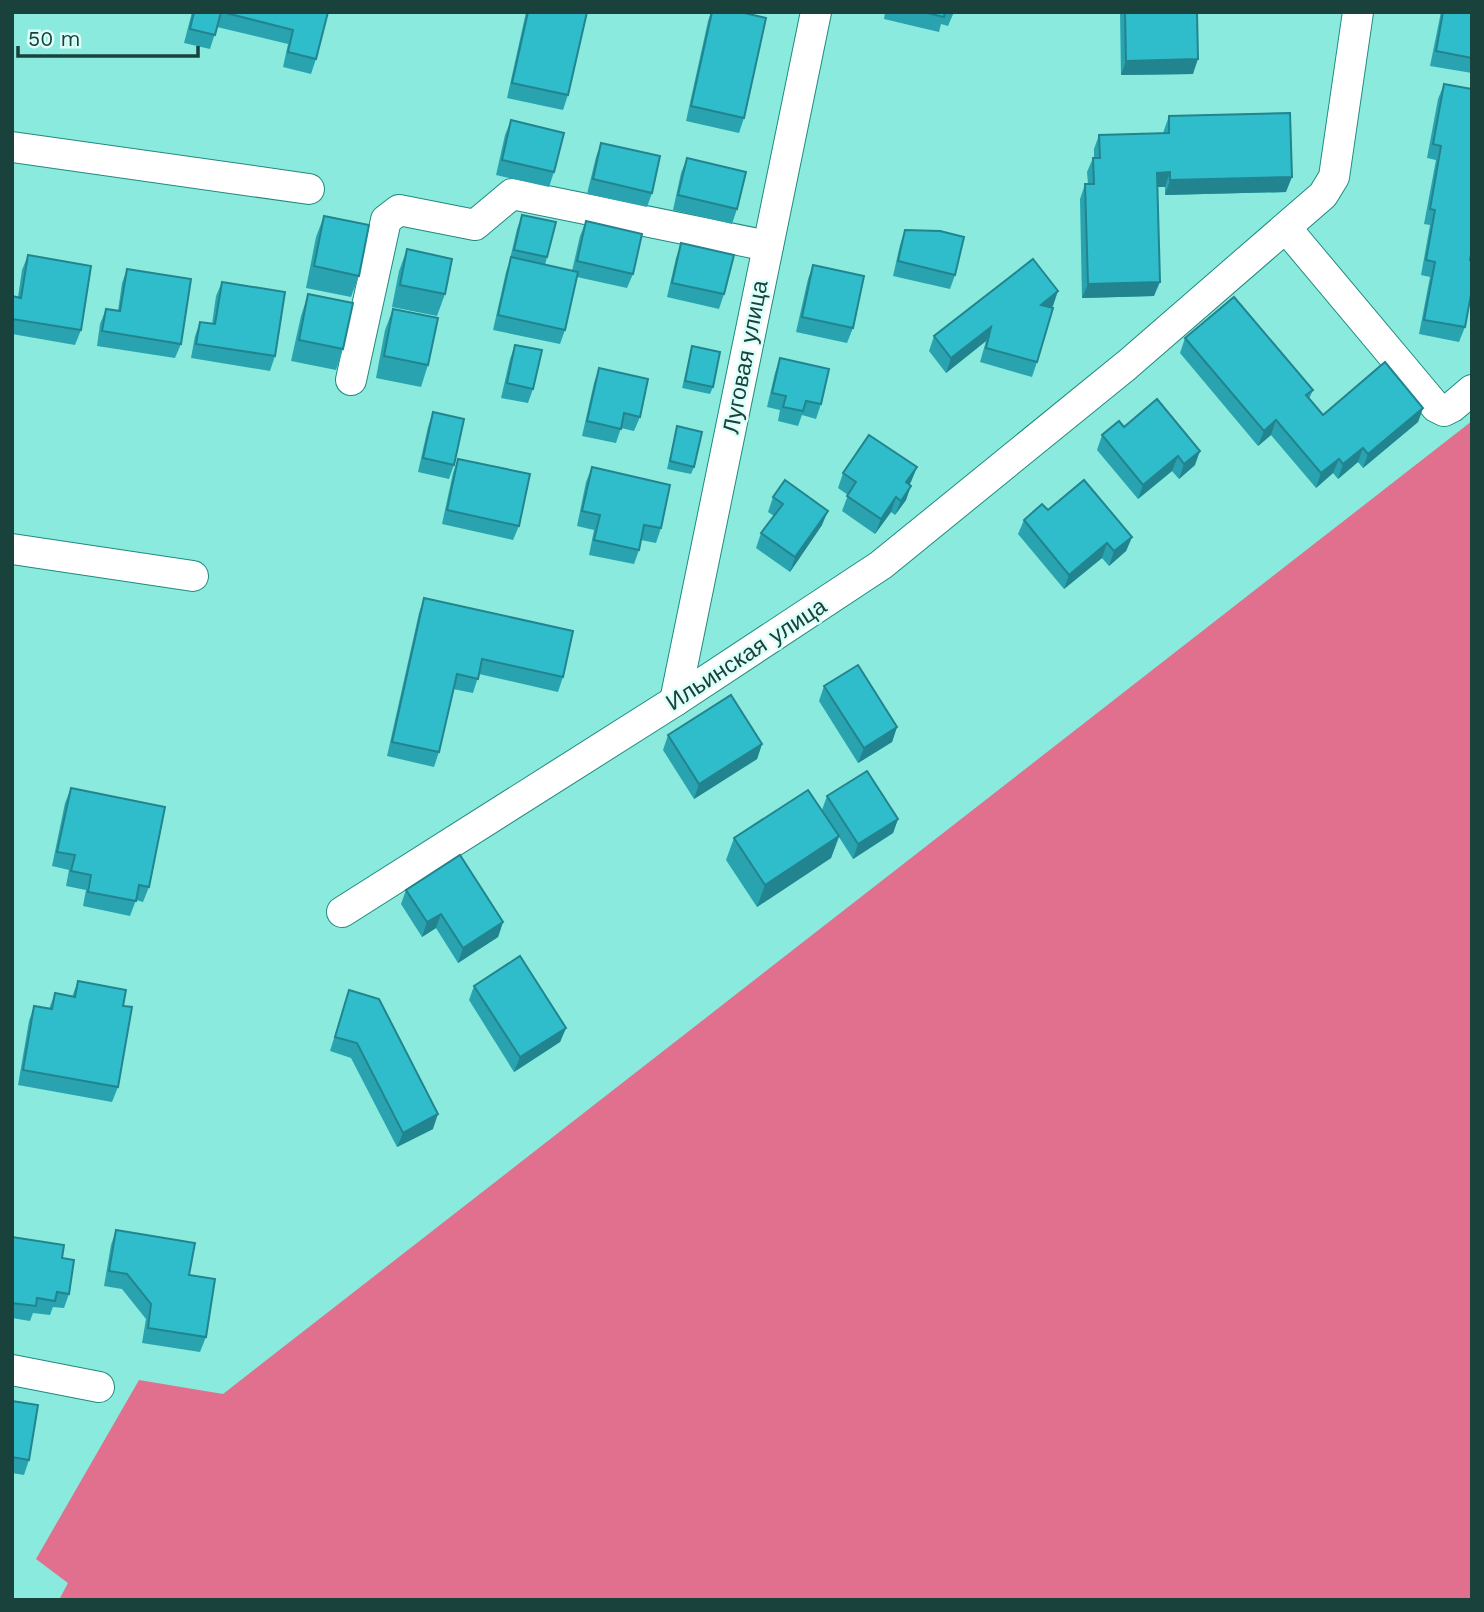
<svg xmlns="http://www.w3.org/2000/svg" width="1484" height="1612" font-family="'Work Sans',sans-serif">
  <rect width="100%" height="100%" fill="#8aeadd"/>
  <!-- forest -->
  <path fill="#e1708e" d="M1472 421V1600H59L68 1583 36 1559 139 1380 223 1394Z"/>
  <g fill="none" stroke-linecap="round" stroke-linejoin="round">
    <defs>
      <g id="minor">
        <path d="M12 147 309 189"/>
        <path d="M1286 228 1436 407 1444 411 1452 407 1472 390"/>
        <path d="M351 380 386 220 399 210 475 225 512 194 768 246"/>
        <path d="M12 549 193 576"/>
        <path d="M675 701 816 12"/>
        <path d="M342 912 675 701 881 565 1127 365 1323 195 1334 177 1358 12"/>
        <path d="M12 1370 99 1387"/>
      </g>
    </defs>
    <!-- minor casing -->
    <use href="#minor" stroke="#208a7f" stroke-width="32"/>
    <!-- minor -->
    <use href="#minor" stroke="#fff" stroke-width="30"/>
  </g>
  <!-- wall -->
  <g fill="#29a3af">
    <path d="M192 12H328L316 59 311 74 283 67 288 44 217 27 210 49 184 43Z"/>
    <path d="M526 12H587L568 95 563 110 507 98Z"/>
    <path d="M711 12H740L744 118 739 133 686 121 708 21Z"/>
    <path d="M885 12H954L948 26 941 24 939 32 884 19Z"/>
    <path d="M1120 12H1197L1193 74 1121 75Z"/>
    <path d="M1441 12H1472V73L1430 66Z"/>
    <path d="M1444 84 1470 260 1465 327 1459 342 1419 334 1430 277 1421 275 1430 225 1424 224 1436 160 1427 158 1438 99Z"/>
    <path d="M1169 116 1286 192 1165 195V187H1157L1154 296 1082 298 1080 199 1085 184H1088L1087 172 1093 158H1094V149L1099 135 1163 133Z"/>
    <path d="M511 120 554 172 549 187 496 175 505 135Z"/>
    <path d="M601 143 652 193 647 207 587 194 596 157Z"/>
    <path d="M687 158 737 209 732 224 673 210 681 173Z"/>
    <path d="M522 215 547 257 545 265 572 271 580 236 586 221 633 274 627 288 577 277 565 330 560 344 493 330 506 272 509 263 517 229Z"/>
    <path d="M324 216 359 276 351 297 306 288 316 237Z"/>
    <path d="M905 230 955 275 950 289 893 276 900 245Z"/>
    <path d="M681 243 724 294 719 309 667 297 676 258Z"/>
    <path d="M407 249 445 294 437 316 392 307 399 271Z"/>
    <path d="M28 255 81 330 75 345 12 334V296L18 297 22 270Z"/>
    <path d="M813 265 853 328 847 343 796 332 808 279Z"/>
    <path d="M127 269 181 344 175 358 97 346 100 324 106 309 118 311 122 283Z"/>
    <path d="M222 282 275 356 270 371 191 358 195 336 200 322 212 324 216 296Z"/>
    <path d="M308 294 343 349 336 370 291 361 301 316Z"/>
    <path d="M1053 306 1051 308 1037 362 1032 377 980 362 986 341 946 373 929 351 934 336Z"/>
    <path d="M393 309 428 365 421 387 376 378 385 330Z"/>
    <path d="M1185 338 1313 390 1309 399 1323 415 1423 408 1418 422 1363 468 1358 462 1338 479 1333 473 1316 488 1271 435 1258 446 1180 353Z"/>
    <path d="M515 345 533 389 528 403 501 398 510 359Z"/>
    <path d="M692 346 713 387 710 394 682 388Z"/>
    <path d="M780 358 821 404 816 419 802 415 798 426 778 421 780 410 767 407 775 373Z"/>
    <path d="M599 368 640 417 634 431 621 428 616 443 582 436 594 383Z"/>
    <path d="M433 412 454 465 449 479 418 472 428 427Z"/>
    <path d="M677 426 694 467 691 474 667 469Z"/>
    <path d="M1124 427 1195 465 1179 479 1172 471 1138 499 1097 450 1102 435Z"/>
    <path d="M458 459 519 526 513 540 442 524 453 473Z"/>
    <path d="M592 467 661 528 656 543 641 540 639 550 634 564 589 555 594 530 577 526 586 482Z"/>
    <path d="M917 467 909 485 906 500 895 515 891 512 875 534 842 511 848 495 838 488 843 473Z"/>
    <path d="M773 497 822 525 790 572 756 548 761 533 774 516 768 512Z"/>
    <path d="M1048 510 1132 537 1126 551 1109 566 1102 558 1064 589 1018 534 1024 520Z"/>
    <path d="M424 598 563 677 558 692 479 674 473 693 453 689 439 752 434 767 387 756 419 613Z"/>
    <path d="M824 686 897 727 892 742 858 763 819 701Z"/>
    <path d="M668 735 762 744 757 759 694 799 663 750Z"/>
    <path d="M71 788 149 887 143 902 136 900 130 916 83 906 86 890 66 886 69 870 52 866 65 803Z"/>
    <path d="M827 796 898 819 893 833 853 859 839 837 831 858 757 907 726 860 734 838 822 810Z"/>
    <path d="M406 890 503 922 498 937 458 963 436 928 422 937 401 904Z"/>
    <path d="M78 981 123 1006 118 1087 112 1102 18 1085 29 1021 34 1006 49 1009 55 993 72 997Z"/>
    <path d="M474 986 566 1028 560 1042 514 1072 469 1000Z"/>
    <path d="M349 990 433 1129 397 1147 351 1058 330 1051Z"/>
    <path d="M116 1230 189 1275 206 1337 200 1352 142 1343 146 1319 122 1289 104 1286 111 1245Z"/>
    <path d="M12 1237 62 1258 69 1294 64 1308 53 1307 50 1315 33 1313 30 1321 12 1318Z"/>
    <path d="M12 1401 29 1460 24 1475 12 1473Z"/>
  </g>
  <!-- shaded-wall -->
  <g fill="#22848e">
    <path d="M1198 59 1193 74 1121 75 1126 61Z"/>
    <path d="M1170 172 1165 187H1152L1157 173Z"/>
    <path d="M1292 177 1286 192 1165 195 1170 180Z"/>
    <path d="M1160 282 1154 296 1082 298 1088 284Z"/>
    <path d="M1058 291 1053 306 1036 319 1041 305Z"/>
    <path d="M991 327 986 341 946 373 951 358Z"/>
    <path d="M1423 408 1418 422 1363 468 1368 454Z"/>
    <path d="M1276 420 1271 435 1258 446 1264 431Z"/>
    <path d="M1363 448 1358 462 1338 479 1343 464Z"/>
    <path d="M1200 451 1195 465 1179 479 1184 464Z"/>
    <path d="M1178 456 1172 471 1138 499 1143 485Z"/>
    <path d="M1339 459 1333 473 1316 488 1321 473Z"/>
    <path d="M917 467 911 482 901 497 906 482Z"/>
    <path d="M911 486 906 500 895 515 901 501Z"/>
    <path d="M896 497 891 512 875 534 881 519Z"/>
    <path d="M828 511 822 525 790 572 795 557Z"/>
    <path d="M1132 537 1126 551 1109 566 1114 551Z"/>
    <path d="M1107 543 1102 558 1064 589 1069 575Z"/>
    <path d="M897 727 892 742 858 763 864 748Z"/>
    <path d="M762 744 757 759 694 799 699 784Z"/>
    <path d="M898 819 893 833 853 859 858 844Z"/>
    <path d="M839 836 831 858 757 907 765 885Z"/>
    <path d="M441 914 436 928 422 937 427 922Z"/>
    <path d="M503 922 498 937 458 963 463 948Z"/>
    <path d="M566 1028 560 1042 514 1072 520 1057Z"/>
    <path d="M438 1114 433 1129 397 1147 403 1133Z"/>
  </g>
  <!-- building -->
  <g fill="#30bdcb" stroke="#22848e" stroke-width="2">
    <path d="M194 12H221L215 35 190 29Z"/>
    <path d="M222 12H328L316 59 288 52 293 30Z"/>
    <path d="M528 12H587L568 95 512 83Z"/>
    <path d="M712 12H740L766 18 744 118 691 106Z"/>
    <path d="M923 12H945L944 17Z"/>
    <path d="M1125 12H1197L1198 59 1126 61Z"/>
    <path d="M1443 12H1472V58L1436 51Z"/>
    <path d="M1444 84 1472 89V248L1470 260H1472V289L1465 327 1424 320 1435 262 1426 260 1435 210 1430 209 1441 146 1433 144Z"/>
    <path d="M1290 113 1292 177 1170 180V172L1157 173 1160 282 1088 284 1085 184H1094L1093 158H1100L1099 135 1169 133V116Z"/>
    <path d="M511 120 564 133 554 172 502 160Z"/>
    <path d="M601 143 660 156 652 193 593 179Z"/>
    <path d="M687 158 746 172 737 209 678 195Z"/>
    <path d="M522 215 556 222 547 257 514 250Z"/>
    <path d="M324 216 369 225 359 276 314 266Z"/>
    <path d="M586 221 642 234 633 274 577 261Z"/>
    <path d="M905 230 940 231 964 237 955 275 898 261Z"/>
    <path d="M681 243 734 255 724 294 672 283Z"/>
    <path d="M407 249 452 259 445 294 400 285Z"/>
    <path d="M28 255 91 266 81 330 12 319V296L21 298Z"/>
    <path d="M511 257 578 272 565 330 498 315Z"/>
    <path d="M1033 259 1058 291 1041 305 1053 308 1037 362 986 348 991 327 951 358 934 336Z"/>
    <path d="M813 265 864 276 853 328 802 317Z"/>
    <path d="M127 269 191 279 181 344 102 331 106 309 120 311Z"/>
    <path d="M222 282 285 292 275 356 196 344 200 322 215 324Z"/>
    <path d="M308 294 353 303 343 349 299 340Z"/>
    <path d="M1234 297 1313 390 1306 395 1323 415 1385 362 1423 408 1368 454 1363 448 1343 464 1339 459 1321 473 1276 420 1264 431 1185 338Z"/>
    <path d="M393 309 438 318 428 365 384 356Z"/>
    <path d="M515 345 542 350 533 389 507 383Z"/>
    <path d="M692 346 720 352 713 387 685 381Z"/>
    <path d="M780 358 829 369 821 404 806 401 803 411 783 407 786 396 772 393Z"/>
    <path d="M599 368 648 379 640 417 624 413 621 429 587 421Z"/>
    <path d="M1157 399 1200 451 1184 464 1178 456 1143 485 1102 435 1119 421 1124 427Z"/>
    <path d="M433 412 464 419 454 465 423 458Z"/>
    <path d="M677 426 702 432 694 467 670 461Z"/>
    <path d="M869 435 917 467 906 482 911 486 901 501 896 497 881 519 847 496 856 482 843 473Z"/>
    <path d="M458 459 530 474 519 526 447 510Z"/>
    <path d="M592 467 670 485 661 528 644 525 639 550 594 540 600 515 582 511Z"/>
    <path d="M785 480 828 511 795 557 761 533 783 504 773 497Z"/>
    <path d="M1084 480 1132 537 1114 551 1107 543 1069 575 1024 520 1042 504 1048 510Z"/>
    <path d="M424 598 573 631 563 677 482 659 478 679 457 674 439 752 392 742Z"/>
    <path d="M858 665 897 727 864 748 824 686Z"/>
    <path d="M731 695 762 744 699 784 668 735Z"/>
    <path d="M867 771 898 819 858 844 827 796Z"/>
    <path d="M71 788 165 807 149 887 139 885 136 901 88 892 91 875 71 871 75 855 57 852Z"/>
    <path d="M808 790 839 836 765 885 734 838Z"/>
    <path d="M460 855 503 922 463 948 441 914 427 922 406 890Z"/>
    <path d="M520 956 566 1028 520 1057 474 986Z"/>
    <path d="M78 981 126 990 123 1006 132 1007 118 1087 23 1070 34 1006 52 1009 55 993 75 997Z"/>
    <path d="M349 990 379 999 438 1114 403 1133 357 1043 335 1037Z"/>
    <path d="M116 1230 195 1243 189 1275 215 1279 206 1337 148 1328 151 1304 127 1274 109 1271Z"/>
    <path d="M12 1237 64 1245 62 1258 74 1260 69 1294 57 1292 55 1301 37 1298 36 1306 12 1303Z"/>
    <path d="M12 1401 38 1405 29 1460 12 1457Z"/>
  </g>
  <g text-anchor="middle" stroke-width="5" stroke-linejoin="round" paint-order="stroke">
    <!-- street labels -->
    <g font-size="23" fill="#19423d" stroke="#dcfff9">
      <text transform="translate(745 357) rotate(-79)" y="8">Луговая улица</text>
      <text transform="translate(746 654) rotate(-33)" y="8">Ильинская улица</text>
    </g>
  </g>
  <!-- border -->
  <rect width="1484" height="1612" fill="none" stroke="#19423d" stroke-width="28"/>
  <!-- scale -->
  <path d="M18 46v10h180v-10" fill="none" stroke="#19423d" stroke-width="3.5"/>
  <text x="28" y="46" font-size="21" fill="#19423d" stroke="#dcfff9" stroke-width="5" paint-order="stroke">50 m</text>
</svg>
